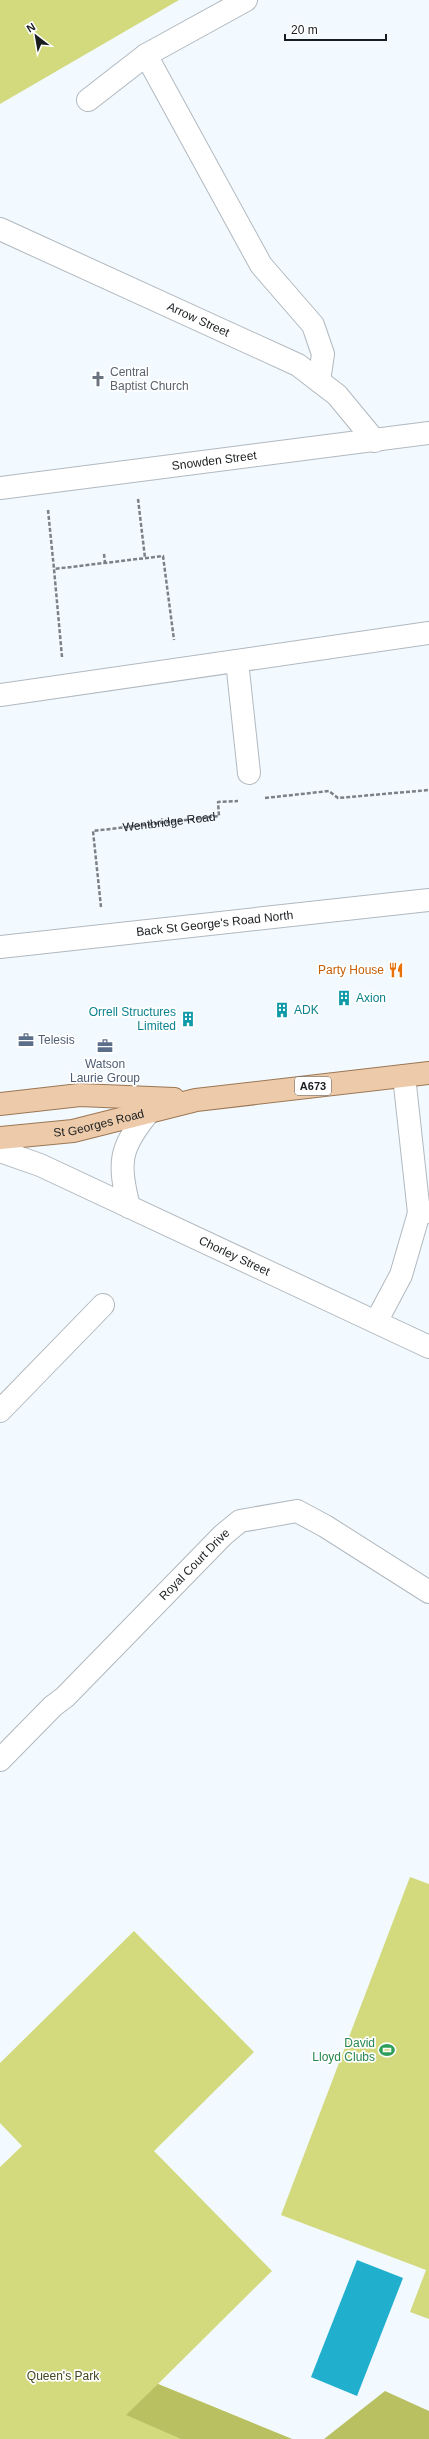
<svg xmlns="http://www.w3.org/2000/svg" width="429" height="2439" font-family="Arial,sans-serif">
  <rect width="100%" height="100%" fill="#f2f9ff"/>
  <!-- green -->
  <g fill="#d3da7d">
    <path d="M0 0H179L0 104Z"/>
    <path d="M410 1877 429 1884V2319L410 2312 426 2270 281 2215Z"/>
    <path d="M134 1931 254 2052 154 2151 272 2271 158 2384 292 2439H0V2167L22 2146 0 2123V2063Z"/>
  </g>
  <!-- forest -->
  <g fill="#b9c062">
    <path d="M158 2384 292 2439H181L126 2415Z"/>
    <path d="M385 2391 429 2411V2439H324Z"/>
  </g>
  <!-- water -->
  <path fill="#21afce" d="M357 2260 403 2278 357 2396 311 2377Z"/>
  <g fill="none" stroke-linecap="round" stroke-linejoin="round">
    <defs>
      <g id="minor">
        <path d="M146 55 261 265 313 325 323 354 319 381"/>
        <path d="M88 100 146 55 246 0"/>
        <path id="s2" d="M0 229 298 365 337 395 375 441"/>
        <path id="s3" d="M0 488 429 433"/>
        <path d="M237 661 249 773"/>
        <path d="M0 695 429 633"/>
        <path id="s4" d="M0 947 429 900"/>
        <path d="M404 1076 419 1213"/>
        <path id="s5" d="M0 1151 40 1165 429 1347"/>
        <path d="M129 1207C118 1162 119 1148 149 1112"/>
        <path d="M376 1322 401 1275 419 1213 429 1212"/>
        <path d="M0 1411 103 1305"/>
        <path id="s6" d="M0 1760 53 1706 65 1697 223 1535 240 1521 297 1511 325 1526 429 1592"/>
      </g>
      <g id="major">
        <path d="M0 1104 80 1095 174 1099"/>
        <path id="s7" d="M0 1138 73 1131 196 1100 429 1073"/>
      </g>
    </defs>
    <!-- minor casing -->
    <use href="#minor" stroke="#b1b9bf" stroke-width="24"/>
    <!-- major casing -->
    <use href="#major" stroke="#9b7754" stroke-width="24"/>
    <!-- path -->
    <g stroke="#7c8185" stroke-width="2.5" stroke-dasharray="4 2" stroke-linecap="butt">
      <path d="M138 499 145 558"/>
      <path d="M48 510 54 569"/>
      <path d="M104 554 105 563"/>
      <path d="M62 657 54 569 163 556 174 640"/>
      <path d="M265 798 329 791 338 798 429 790"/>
      <path id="s1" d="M101 907 93 831 219 816 218 802 238 801"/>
    </g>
    <!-- minor -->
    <use href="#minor" stroke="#fff" stroke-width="22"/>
    <!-- major -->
    <use href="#major" stroke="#edcbaa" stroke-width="22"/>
  </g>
  <!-- icons -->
  <defs>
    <symbol id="church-bare" viewBox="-9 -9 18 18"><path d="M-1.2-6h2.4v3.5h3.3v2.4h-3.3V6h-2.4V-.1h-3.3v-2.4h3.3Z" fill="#6b7280" stroke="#fff" stroke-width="2.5" paint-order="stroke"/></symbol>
    <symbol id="restaurant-bare" viewBox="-9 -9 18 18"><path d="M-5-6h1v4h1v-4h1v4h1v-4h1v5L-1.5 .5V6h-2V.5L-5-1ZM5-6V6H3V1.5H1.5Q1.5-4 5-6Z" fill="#e8710a" stroke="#fff" stroke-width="2.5" paint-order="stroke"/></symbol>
    <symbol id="building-bare" viewBox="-9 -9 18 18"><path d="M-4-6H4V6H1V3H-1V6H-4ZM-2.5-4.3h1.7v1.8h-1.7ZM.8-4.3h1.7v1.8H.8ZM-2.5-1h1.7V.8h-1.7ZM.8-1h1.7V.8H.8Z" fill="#0f9aa8" stroke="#fff" stroke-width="2.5" paint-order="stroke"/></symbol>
    <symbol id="office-bare" viewBox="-9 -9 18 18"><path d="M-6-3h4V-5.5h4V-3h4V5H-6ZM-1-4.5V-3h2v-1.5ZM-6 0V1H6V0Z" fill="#5c6f8a" stroke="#fff" stroke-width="2.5" paint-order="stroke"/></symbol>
    <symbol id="stadium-bare" viewBox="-9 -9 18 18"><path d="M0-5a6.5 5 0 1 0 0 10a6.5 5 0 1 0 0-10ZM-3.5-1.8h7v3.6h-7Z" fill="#2e9e5b" stroke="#fff" stroke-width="2.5" paint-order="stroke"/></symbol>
  </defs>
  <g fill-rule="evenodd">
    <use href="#church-bare" x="87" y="368" width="22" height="22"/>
    <use href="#restaurant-bare" x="385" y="959" width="22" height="22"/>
    <use href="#building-bare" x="333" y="987" width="22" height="22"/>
    <use href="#building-bare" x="271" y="999" width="22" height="22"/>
    <use href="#building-bare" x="177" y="1008" width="22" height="22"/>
    <use href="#office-bare" x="15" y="1029" width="22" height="22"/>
    <use href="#office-bare" x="94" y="1035" width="22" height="22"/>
    <use href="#stadium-bare" x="376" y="2039" width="22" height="22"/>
  </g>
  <g text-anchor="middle" stroke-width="3.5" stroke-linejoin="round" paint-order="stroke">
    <!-- shield labels -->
    <rect fill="#fff" stroke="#5f6162" stroke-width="1" x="295" y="1077" width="36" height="18" rx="3"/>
    <g font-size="11" font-weight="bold" fill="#1a1d1f">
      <text x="313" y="1090">A673</text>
    </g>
    <!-- street labels -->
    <g font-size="12" fill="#1a1d1f" stroke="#fff">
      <text dy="4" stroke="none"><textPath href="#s2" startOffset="218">Arrow Street</textPath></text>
      <text dy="4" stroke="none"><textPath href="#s3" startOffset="216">Snowden Street</textPath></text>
      <text dy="4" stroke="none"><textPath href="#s1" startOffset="153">Wentbridge Road</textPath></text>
      <text dy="4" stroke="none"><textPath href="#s4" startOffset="216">Back St George's Road North</textPath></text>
      <text dy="4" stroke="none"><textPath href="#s7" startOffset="100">St Georges Road</textPath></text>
      <text dy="4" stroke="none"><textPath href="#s5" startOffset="257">Chorley Street</textPath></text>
      <text dy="4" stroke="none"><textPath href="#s6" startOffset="276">Royal Court Drive</textPath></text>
    </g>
    <!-- worship labels -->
    <g font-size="12" fill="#5b616d" stroke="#fff" text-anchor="start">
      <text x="110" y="376">Central<tspan x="110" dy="14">Baptist Church</tspan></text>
    </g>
    <!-- food labels -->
    <g font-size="12" fill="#c56008" stroke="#fff" text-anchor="end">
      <text x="384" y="974">Party House</text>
    </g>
    <!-- culture labels -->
    <g font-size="12" fill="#0d838f" stroke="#fff" text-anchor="start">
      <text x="356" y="1002">Axion</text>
      <text x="294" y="1014">ADK</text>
      <text x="176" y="1016" text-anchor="end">Orrell Structures<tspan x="176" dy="14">Limited</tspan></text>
    </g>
    <!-- service labels -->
    <g font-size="12" fill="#4e5e75" stroke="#fff" text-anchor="start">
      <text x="38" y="1044">Telesis</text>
      <text x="105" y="1068" text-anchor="middle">Watson<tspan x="105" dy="14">Laurie Group</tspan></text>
    </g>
    <!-- leisure labels -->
    <g font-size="12" fill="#27864d" stroke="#fff" text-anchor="end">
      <text x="375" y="2047">David<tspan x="375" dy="14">Lloyd Clubs</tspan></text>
    </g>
    <!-- park labels -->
    <g font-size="12" fill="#44471f" stroke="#fff">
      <text x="63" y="2380">Queen's Park</text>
    </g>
  </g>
  <!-- north arrow -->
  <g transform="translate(36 36) rotate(329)" stroke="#ffffff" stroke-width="3" paint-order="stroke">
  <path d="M0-3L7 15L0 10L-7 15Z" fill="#1a1d1f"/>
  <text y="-6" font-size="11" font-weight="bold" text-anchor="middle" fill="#1a1d1f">N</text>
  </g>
  <!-- scale -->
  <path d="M285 34v6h101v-6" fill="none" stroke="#1a1d1f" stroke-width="2"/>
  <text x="291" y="34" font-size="12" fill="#1a1d1f" stroke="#ffffff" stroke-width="3" paint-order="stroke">20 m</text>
</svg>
